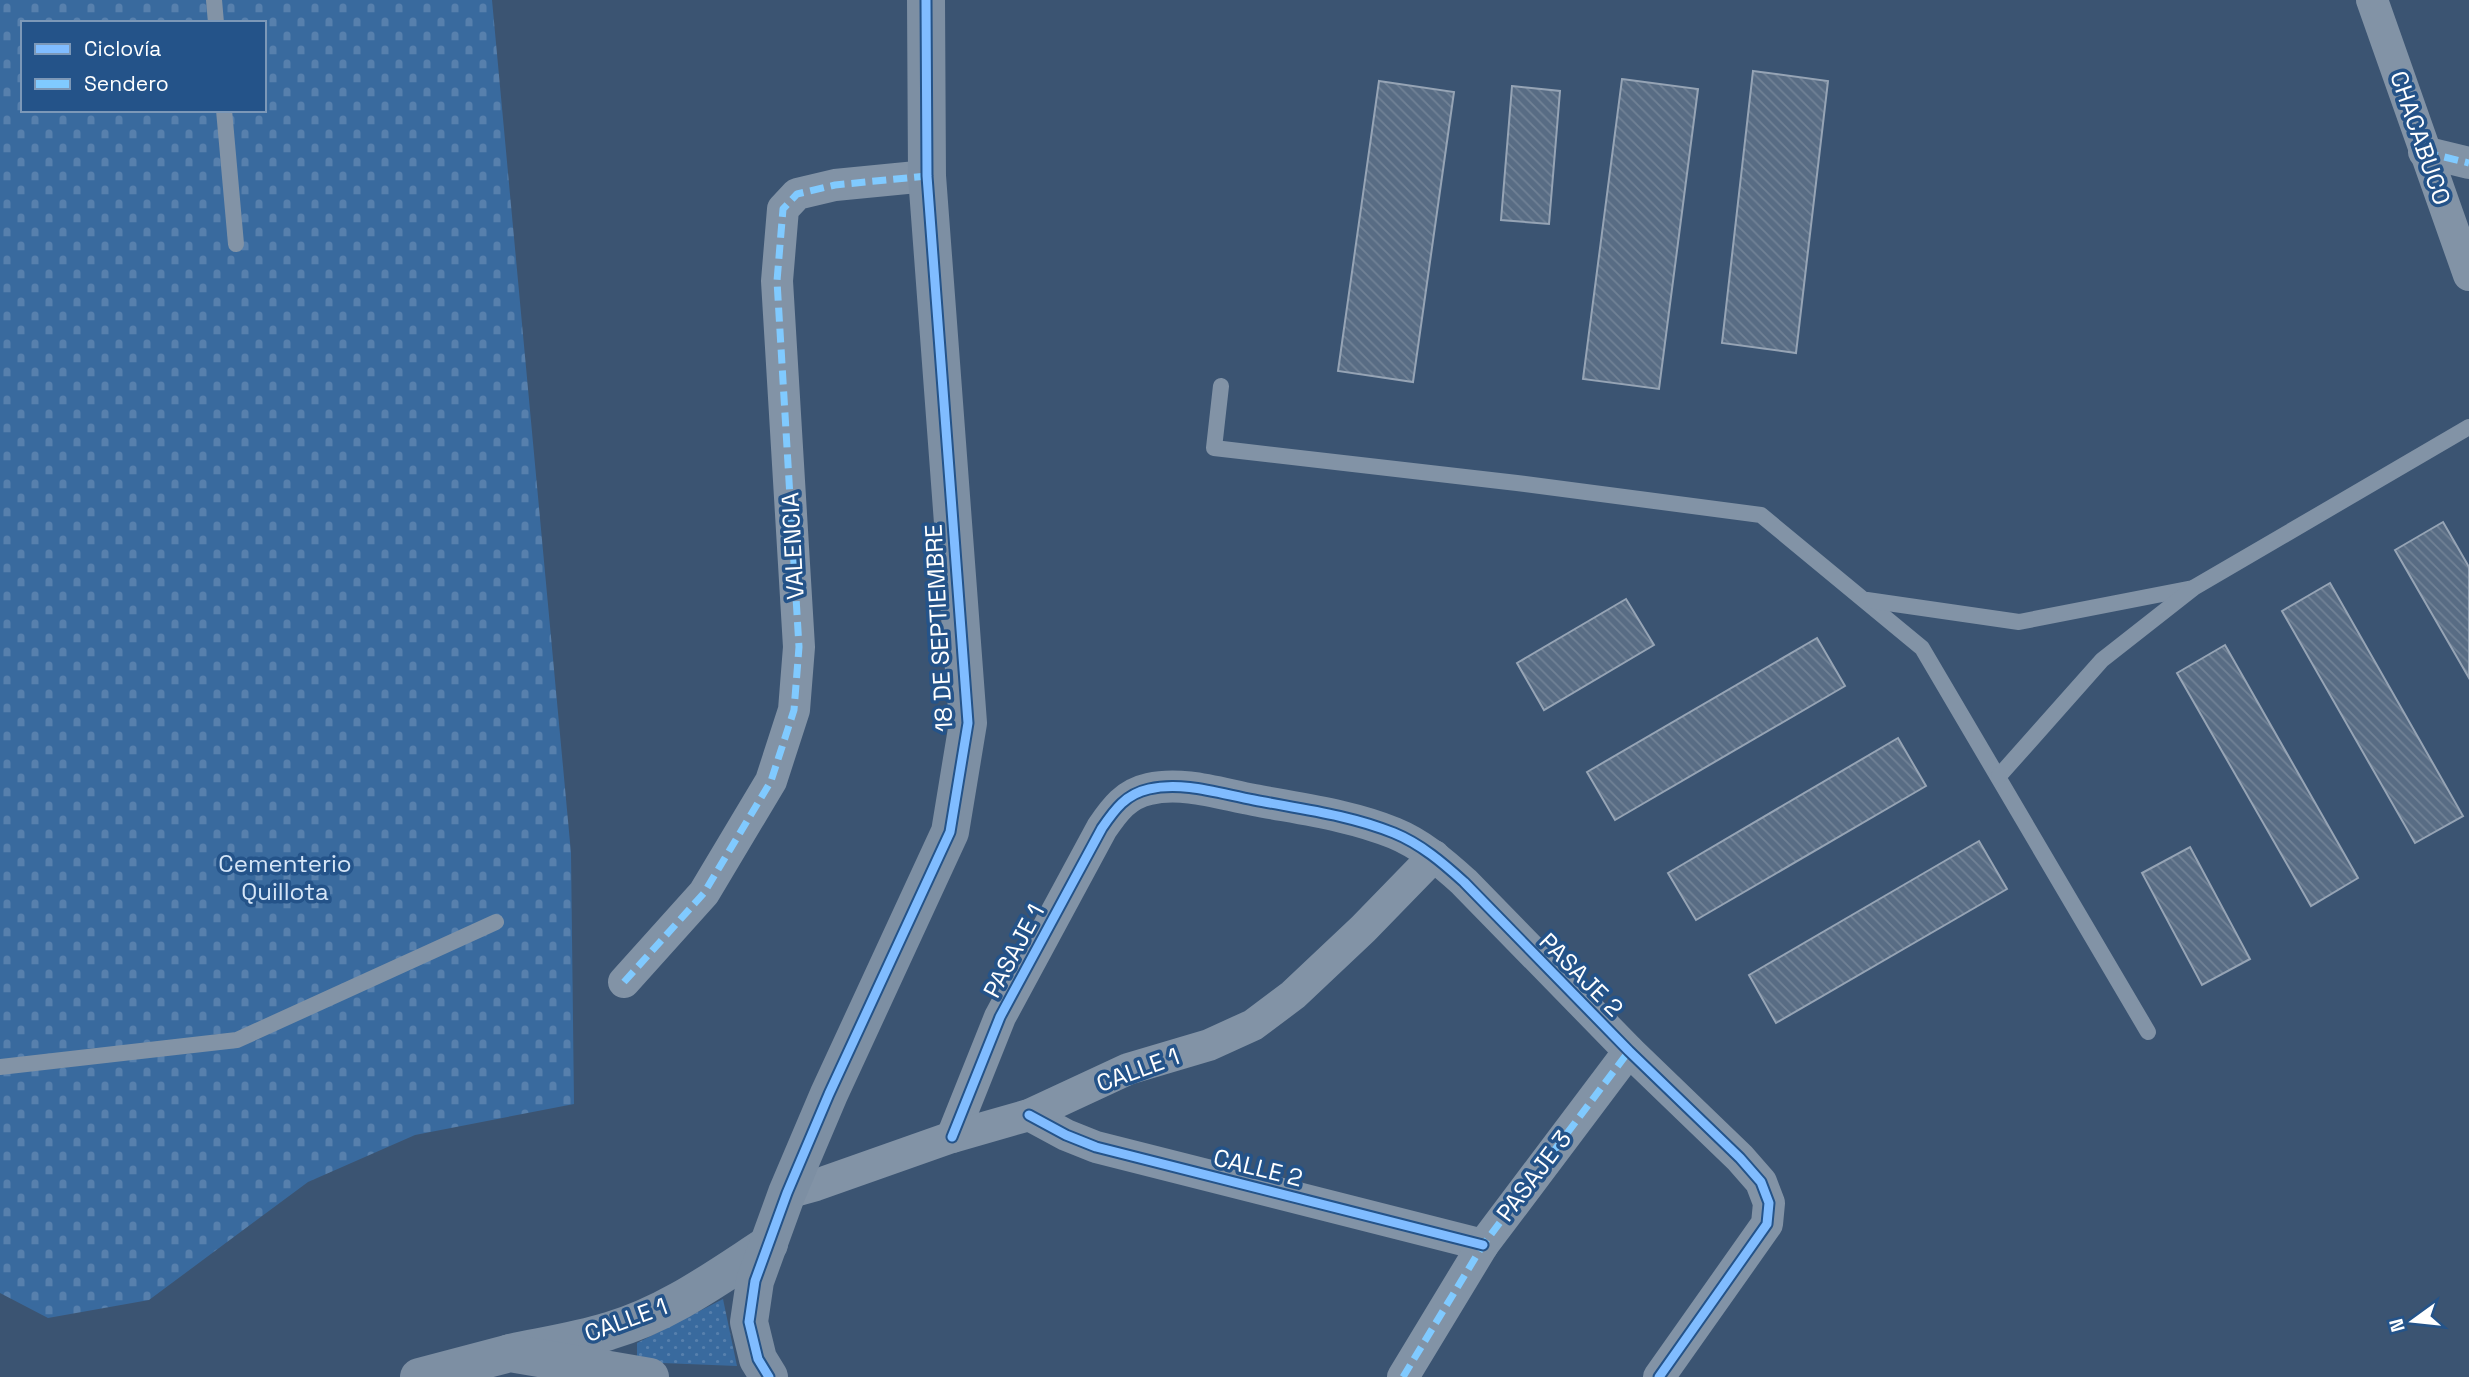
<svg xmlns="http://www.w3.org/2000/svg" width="2469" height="1377" font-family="'Space Grotesk',sans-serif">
  <defs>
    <pattern id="grass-dots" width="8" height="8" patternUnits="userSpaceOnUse" patternTransform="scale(1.75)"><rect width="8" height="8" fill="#396a9e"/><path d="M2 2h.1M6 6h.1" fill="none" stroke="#5780ad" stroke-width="1.8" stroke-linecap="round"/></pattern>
    <pattern id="cemetery-stones" width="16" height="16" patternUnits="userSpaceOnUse" patternTransform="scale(1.75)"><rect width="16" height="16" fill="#396a9e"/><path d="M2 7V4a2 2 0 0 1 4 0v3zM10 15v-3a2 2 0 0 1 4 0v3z" fill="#5780ad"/></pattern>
    <pattern id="building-back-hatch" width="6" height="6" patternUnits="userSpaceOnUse" patternTransform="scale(1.75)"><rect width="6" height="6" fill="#586c84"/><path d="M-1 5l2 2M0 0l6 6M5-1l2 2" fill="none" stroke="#718296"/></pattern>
  </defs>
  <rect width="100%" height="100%" fill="#3b5472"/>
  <!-- grass -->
  <path fill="url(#grass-dots)" d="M723 1299 737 1366 637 1362V1343Z"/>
  <!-- cemetery -->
  <path fill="url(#cemetery-stones)" fill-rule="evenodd" d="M0 0H492L571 853 574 1104 415 1135 308 1182 149 1300 48 1318 0 1293ZM23 23H264V110H23Z"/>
  <!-- building -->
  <g fill="url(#building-back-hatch)" stroke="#96a4b5" stroke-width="2">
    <path d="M1753 71 1828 81 1796 353 1722 343Z"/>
    <path d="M1622 79 1698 89 1659 389 1583 379Z"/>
    <path d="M1379 81 1454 92 1413 382 1338 371Z"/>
    <path d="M1512 86 1560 91 1549 224 1501 220Z"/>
    <path d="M2443 522 2469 567V678L2395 550Z"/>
    <path d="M2330 583 2463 816 2415 843 2282 611Z"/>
    <path d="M1626 599 1654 645 1544 710 1517 663Z"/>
    <path d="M1817 638 1845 686 1615 820 1587 772Z"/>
    <path d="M2225 645 2358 878 2311 906 2177 673Z"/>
    <path d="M1898 738 1926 786 1696 920 1668 873Z"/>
    <path d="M1979 841 2007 889 1776 1023 1749 975Z"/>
    <path d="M2190 847 2250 959 2202 985 2142 873Z"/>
  </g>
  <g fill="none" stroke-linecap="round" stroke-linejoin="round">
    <!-- lane -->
    <g stroke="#8293a6" stroke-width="16">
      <path d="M214 0 216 23"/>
      <path d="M224 110 236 244"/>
      <path d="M1221 386 1214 448 1517 483 1761 515 1922 648 2148 1032"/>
      <path d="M1867 600 2019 622 2193 588"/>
      <path d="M1999 776 2102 660 2195 587 2469 427"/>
      <path d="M0 1067 237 1040 496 922"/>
    </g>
    <!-- street -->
    <g stroke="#8293a6" stroke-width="32">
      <path d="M2372 0 2469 275"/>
      <path d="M2424 152 2469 163"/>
      <path d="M624 982 704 893 771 781 794 710 799 647 777 281 783 209 797 194 835 185 927 176"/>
      <path d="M1029 1115 1066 1135 1096 1147 1483 1245"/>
      <path d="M952 1137 1000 1017 1102 828C1115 809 1126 794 1149 789 1183 781 1221 794 1254 800 1301 809 1350 815 1394 833 1421 844 1443 863 1464 882L1629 1051 1740 1158 1761 1182 1769 1203 1767 1224 1659 1377"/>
      <path d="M787 1193 816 1185 952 1137 1029 1115 1128 1069 1209 1045 1253 1025 1293 995 1363 929 1434 856"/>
      <path d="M1403 1377 1483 1245 1629 1051"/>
    </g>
    <!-- secondary -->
    <g stroke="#7d8fa3" stroke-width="38">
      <path d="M510 1353C543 1346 577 1341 609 1331 668 1314 718 1277 769 1244"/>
      <path d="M419 1377 510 1353 650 1377"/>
      <path d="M769 1377 758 1359 749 1322 755 1281 787 1193 829 1094 950 832 968 723 927 176 926 0"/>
    </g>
    <!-- quiet -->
    <g stroke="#80caff" stroke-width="7" stroke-dasharray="14 7" stroke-linecap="butt">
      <path d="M2424 152 2469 163"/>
      <path d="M624 982 704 893 771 781 794 710 799 647 777 281 783 209 797 194 835 185 927 176"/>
      <path d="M1403 1377 1483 1245 1629 1051"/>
    </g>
    <defs>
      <g id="cycleway">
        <path d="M1029 1115 1066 1135 1096 1147 1483 1245"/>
        <path d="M952 1137 1000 1017 1102 828C1115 809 1126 794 1149 789 1183 781 1221 794 1254 800 1301 809 1350 815 1394 833 1421 844 1443 863 1464 882L1629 1051 1740 1158 1761 1182 1769 1203 1767 1224 1659 1377"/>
        <path d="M769 1377 758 1359 749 1322 755 1281 787 1193 829 1094 950 832 968 723 927 176 926 0"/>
      </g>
    </defs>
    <!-- cycleway casing -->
    <use href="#cycleway" stroke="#245389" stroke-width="13"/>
    <!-- cycleway -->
    <use href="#cycleway" stroke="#80bcff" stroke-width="9"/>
  </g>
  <g text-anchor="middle" stroke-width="7" stroke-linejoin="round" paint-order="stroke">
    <!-- street labels -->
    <g font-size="24" fill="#fff" stroke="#245389">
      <text transform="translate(2420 138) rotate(71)" y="8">CHACABUCO</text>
      <text transform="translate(793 546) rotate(-93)" y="8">VALENCIA</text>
      <text transform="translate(939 628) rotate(-93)" y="8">18 DE SEPTIEMBRE</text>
      <text transform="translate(1014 951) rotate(-62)" y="8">PASAJE 1</text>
      <text transform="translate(1581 975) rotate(45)" y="8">PASAJE 2</text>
      <text transform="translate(1138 1070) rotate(-20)" y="8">CALLE 1</text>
      <text transform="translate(1258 1168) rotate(14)" y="8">CALLE 2</text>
      <text transform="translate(1534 1176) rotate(-53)" y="8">PASAJE 3</text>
      <text transform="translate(626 1320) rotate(-20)" y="8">CALLE 1</text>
    </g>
    <!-- park labels -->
    <g font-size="24" fill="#d5e5f7" stroke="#245389">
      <text x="285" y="872">Cementerio<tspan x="285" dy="28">Quillota</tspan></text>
    </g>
  </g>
  <!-- legend -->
  <rect x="21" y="21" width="245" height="91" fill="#245389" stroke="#7c98b8" stroke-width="2"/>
  <rect x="35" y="44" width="35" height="10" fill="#80bcff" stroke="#7c98b8" stroke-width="2"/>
  <text x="84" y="56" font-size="21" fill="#ffffff">Ciclovía</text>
  <rect x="35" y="79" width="35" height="10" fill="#80caff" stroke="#7c98b8" stroke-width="2"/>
  <text x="84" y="91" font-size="21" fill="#ffffff">Sendero</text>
  <!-- north arrow -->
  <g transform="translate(2413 1321) rotate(255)" stroke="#245389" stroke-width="5" paint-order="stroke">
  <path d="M0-5L12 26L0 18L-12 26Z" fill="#ffffff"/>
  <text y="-10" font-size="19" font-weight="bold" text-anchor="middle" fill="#ffffff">N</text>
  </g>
</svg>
